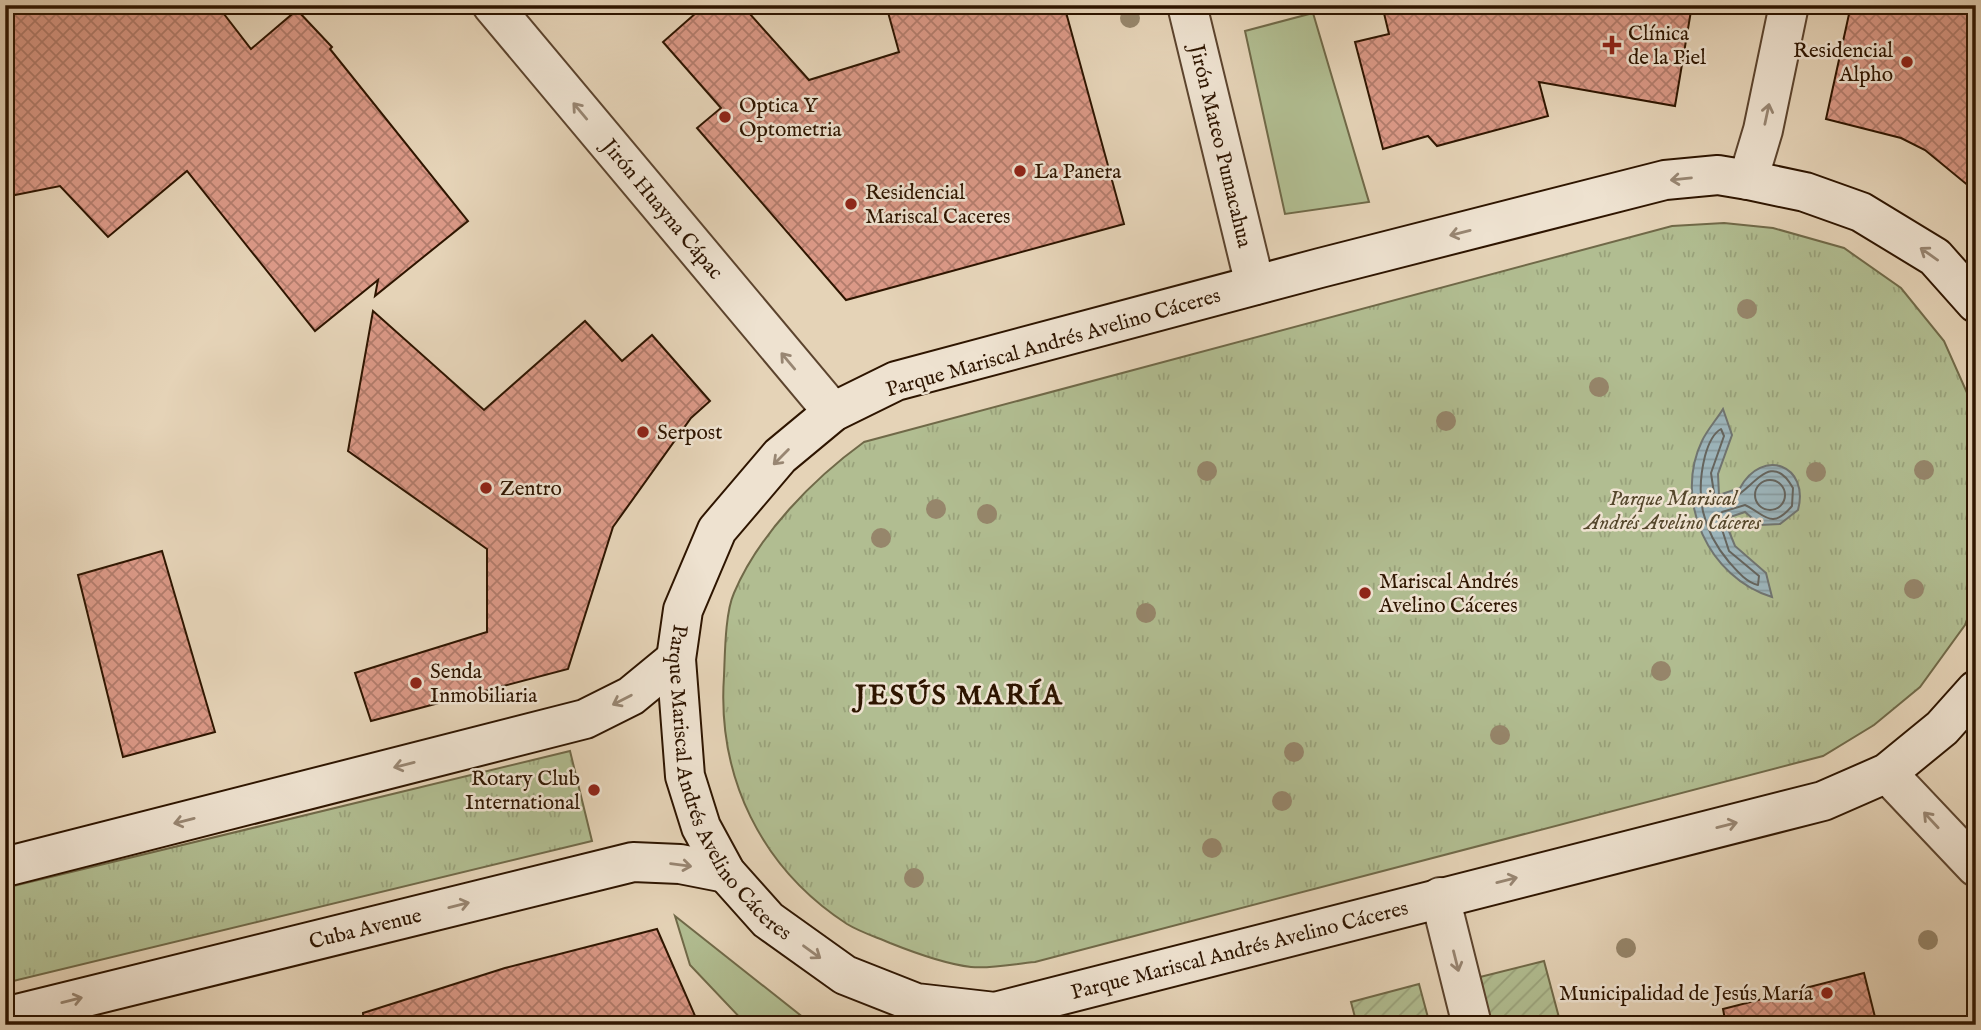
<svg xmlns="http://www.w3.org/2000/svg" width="1981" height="1030" font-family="'IM FELL English',serif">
  <defs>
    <pattern id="park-tufts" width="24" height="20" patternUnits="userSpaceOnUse" patternTransform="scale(1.75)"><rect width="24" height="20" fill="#b1bd91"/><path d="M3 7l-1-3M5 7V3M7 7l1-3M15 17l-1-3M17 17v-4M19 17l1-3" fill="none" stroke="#99a27b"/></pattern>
    <pattern id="garden-furrows" width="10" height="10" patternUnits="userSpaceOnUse" patternTransform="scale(1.75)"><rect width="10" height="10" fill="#b1bd91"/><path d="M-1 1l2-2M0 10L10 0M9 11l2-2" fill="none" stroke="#99a27b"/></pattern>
    <pattern id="water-rules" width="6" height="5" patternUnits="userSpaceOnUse" patternTransform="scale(1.75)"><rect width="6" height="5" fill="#9cb4ba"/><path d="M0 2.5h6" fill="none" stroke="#879a9e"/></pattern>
    <pattern id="building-cross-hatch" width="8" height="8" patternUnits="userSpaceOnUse" patternTransform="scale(1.75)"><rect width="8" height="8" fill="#db9987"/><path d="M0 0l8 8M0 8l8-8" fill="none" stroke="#b27c6c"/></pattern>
  </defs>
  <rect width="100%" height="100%" fill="#e5d3b7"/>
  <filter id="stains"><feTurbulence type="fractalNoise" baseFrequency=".00286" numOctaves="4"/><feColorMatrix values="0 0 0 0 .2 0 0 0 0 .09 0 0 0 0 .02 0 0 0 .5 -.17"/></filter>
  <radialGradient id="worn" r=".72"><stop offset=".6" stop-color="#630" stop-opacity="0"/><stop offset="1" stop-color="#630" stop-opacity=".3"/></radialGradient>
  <!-- grass -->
  <g fill="#b1bd91" stroke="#706948" stroke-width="2">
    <path d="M1313 13 1369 202 1285 214 1245 31Z"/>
    <path d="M675 916 809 1022 814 1025 746 1024 690 965Z"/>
  </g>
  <!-- park -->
  <g fill="url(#park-tufts)" stroke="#706948" stroke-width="2">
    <path d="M1724 223 1773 228 1844 248 1901 288 1944 341 1976 413V595L1965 625 1920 687 1874 725 1823 756 1035 962C1014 964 991 969 971 967 945 964 915 953 890 943 876 937 860 932 847 924 761 868 717 777 724 676 725 654 725 613 734 593 759 534 813 479 864 442L1672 226Z"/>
    <path d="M570 751 592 841 5 983V888Z"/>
  </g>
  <!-- garden -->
  <g fill="url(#garden-furrows)" stroke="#706948" stroke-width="2">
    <path d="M1544 961 1561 1025H1488L1476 978Z"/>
    <path d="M1419 984 1430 1025H1357L1351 1002Z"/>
  </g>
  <!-- water -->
  <path fill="url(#water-rules)" stroke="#707470" stroke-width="2" d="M1723 409 1732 435 1718 474 1719 495 1740 488C1762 447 1810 465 1798 510L1780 524 1760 525 1745 512 1724 519 1735 546 1766 573 1772 597C1709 578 1673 501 1702 441 1707 430 1717 419 1723 409Z"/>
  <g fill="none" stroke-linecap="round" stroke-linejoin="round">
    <!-- shore -->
    <g stroke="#65645d" stroke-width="2">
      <path d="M1721 429 1724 436 1711 473 1715 500C1746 511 1766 440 1793 488L1792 506C1771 531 1765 514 1745 505L1722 512 1718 517 1729 551 1759 576 1758 585C1746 582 1737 571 1729 562 1702 530 1695 496 1705 456 1708 445 1712 434 1721 429Z"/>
      <circle cx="1770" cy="495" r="15"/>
    </g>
  </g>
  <!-- building -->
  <g fill="url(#building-cross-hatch)" stroke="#2e1500" stroke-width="2">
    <path d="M5 5H217L251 49 297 10 332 47 330 49 468 221 375 296 378 280 315 331 187 171 108 237 60 186 5 197Z"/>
    <path d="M705 5H742L809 80 899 52 886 5H1064L1124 224 846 300 697 128 721 108 663 42Z"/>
    <path d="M1382 5H1692L1675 106 1539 82 1548 116 1437 146 1428 136 1383 149 1355 42 1389 34Z"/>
    <path d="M1851 5H1976V192L1925 150 1901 138 1826 119Z"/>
    <path d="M373 311 484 410 585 321 622 361 652 335 710 401 691 418 613 527 568 669 371 721 355 673 487 632V549L348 451Z"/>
    <path d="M162 551 215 732 123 757 78 575Z"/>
    <path d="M657 929 699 1025H364L363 1013 505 968Z"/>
    <path d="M1864 973 1877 1025H1726L1723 1009Z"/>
  </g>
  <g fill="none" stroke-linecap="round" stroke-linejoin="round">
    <defs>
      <g id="minor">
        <path id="s1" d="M492 5 833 412"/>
        <path d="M1748 180 1763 130 1789 5"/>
        <path d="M1887 773 1976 867"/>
        <path d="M1440 897 1472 1025"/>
      </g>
      <g id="tertiary">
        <path id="s2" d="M1187 5 1255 285"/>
      </g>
      <g id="secondary">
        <path id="s3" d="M1976 303 1935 257 1861 212 1805 192 1748 180 1718 175 1665 180 1320 268 896 381 833 412 780 456 717 530 683 610 676 659 685 776 701 827 726 873 768 920 845 975 916 1003 995 1012 1823 801 1887 773 1942 728 1976 690"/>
        <path d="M5 867 585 719 631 696 676 659"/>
        <path id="s4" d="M5 1017 633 862 680 864 726 873"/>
      </g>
    </defs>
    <!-- minor casing -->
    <use href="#minor" stroke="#5c442e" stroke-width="42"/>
    <!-- tertiary casing -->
    <use href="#tertiary" stroke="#5c442e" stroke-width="42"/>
    <!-- secondary casing -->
    <use href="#secondary" stroke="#2e1500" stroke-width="42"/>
    <!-- minor -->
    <use href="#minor" stroke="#eee2d0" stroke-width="38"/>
    <!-- tertiary -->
    <use href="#tertiary" stroke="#eee2d0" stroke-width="38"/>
    <!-- secondary -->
    <use href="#secondary" stroke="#eee2d0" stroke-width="38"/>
  </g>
  <!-- trees -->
  <g fill="#96866b">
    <circle cx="1130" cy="18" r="10"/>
    <circle cx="1747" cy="309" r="10"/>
    <circle cx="1599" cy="387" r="10"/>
    <circle cx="1446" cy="421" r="10"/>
    <circle cx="1924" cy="470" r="10"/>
    <circle cx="1207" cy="471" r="10"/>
    <circle cx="1816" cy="472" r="10"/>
    <circle cx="936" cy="509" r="10"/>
    <circle cx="987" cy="514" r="10"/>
    <circle cx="881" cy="538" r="10"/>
    <circle cx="1914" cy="589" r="10"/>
    <circle cx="1146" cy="613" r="10"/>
    <circle cx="1661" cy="671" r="10"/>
    <circle cx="1500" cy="735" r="10"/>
    <circle cx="1294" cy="752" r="10"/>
    <circle cx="1282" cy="801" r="10"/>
    <circle cx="1212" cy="848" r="10"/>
    <circle cx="914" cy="878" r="10"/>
    <circle cx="1928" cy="940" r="10"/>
    <circle cx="1626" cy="948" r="10"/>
  </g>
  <!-- one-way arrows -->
  <defs><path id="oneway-shaft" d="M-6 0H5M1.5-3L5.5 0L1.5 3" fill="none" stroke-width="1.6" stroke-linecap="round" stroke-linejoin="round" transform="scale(1.75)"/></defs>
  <g stroke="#988672">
    <use href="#oneway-shaft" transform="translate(580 111) rotate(-130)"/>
    <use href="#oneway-shaft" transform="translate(1767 114) rotate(-78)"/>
    <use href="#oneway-shaft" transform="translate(1681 179) rotate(174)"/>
    <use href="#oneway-shaft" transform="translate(1460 233) rotate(166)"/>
    <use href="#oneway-shaft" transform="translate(1929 254) rotate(-145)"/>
    <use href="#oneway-shaft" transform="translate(788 361) rotate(-130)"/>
    <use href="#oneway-shaft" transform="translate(781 457) rotate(135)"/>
    <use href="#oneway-shaft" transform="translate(622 700) rotate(153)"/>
    <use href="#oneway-shaft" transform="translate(404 765) rotate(166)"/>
    <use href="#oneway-shaft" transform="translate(1931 820) rotate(-133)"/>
    <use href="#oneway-shaft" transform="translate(184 821) rotate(166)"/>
    <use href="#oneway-shaft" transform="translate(1727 825) rotate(-14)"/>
    <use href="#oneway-shaft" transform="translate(681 865) rotate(7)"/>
    <use href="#oneway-shaft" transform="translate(1507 880) rotate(-14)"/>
    <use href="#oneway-shaft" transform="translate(459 905) rotate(-14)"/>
    <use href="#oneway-shaft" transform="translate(812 952) rotate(36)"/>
    <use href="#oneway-shaft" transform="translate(1456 961) rotate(76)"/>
    <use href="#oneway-shaft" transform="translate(72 1000) rotate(-14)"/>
  </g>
  <!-- markers -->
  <g fill="#8f2418" stroke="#eee2d0" stroke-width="2.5">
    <path d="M1608.5 34.5h7v7h7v7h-7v7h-7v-7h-7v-7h7z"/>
    <circle cx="1907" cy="62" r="7"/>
    <circle cx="725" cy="117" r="7"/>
    <circle cx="1020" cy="171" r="7"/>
    <circle cx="851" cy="204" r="7"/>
    <circle cx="643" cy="432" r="7"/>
    <circle cx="486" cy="488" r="7"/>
    <circle cx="1365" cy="593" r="7"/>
    <circle cx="416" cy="683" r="7"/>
    <circle cx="594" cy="790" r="7"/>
    <circle cx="1827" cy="993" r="7"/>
  </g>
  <g text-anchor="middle" stroke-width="5" stroke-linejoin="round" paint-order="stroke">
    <!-- poi labels -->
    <g font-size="21" fill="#2e1500" stroke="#eee2d0" text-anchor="start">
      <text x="1628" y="40">Clínica<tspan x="1628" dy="24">de la Piel</tspan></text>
      <text x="1893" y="57" text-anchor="end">Residencial<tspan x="1893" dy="24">Alpho</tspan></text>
      <text x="739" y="112">Optica Y<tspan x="739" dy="24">Optometria</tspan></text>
      <text x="1034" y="178">La Panera</text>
      <text x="865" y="199">Residencial<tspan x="865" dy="24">Mariscal Caceres</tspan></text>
      <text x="657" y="439">Serpost</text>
      <text x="500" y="495">Zentro</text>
      <text x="1379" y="588">Mariscal Andrés<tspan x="1379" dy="24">Avelino Cáceres</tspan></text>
      <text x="430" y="678">Senda<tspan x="430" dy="24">Inmobiliaria</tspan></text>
      <text x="580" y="785" text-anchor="end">Rotary Club<tspan x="580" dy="24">International</tspan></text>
      <text x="1813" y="1000" text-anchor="end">Municipalidad de Jesús María</text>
    </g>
    <!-- street labels -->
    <g font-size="21" fill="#2e1500" stroke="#eee2d0">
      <text dy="7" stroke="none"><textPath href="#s2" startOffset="145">Jirón Mateo Pumacahua</textPath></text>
      <text dy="7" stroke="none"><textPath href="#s1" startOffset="266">Jirón Huayna Cápac</textPath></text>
      <text transform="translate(1053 342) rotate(-16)" y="7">Parque Mariscal Andrés Avelino Cáceres</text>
      <text dy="7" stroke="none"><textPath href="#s3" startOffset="1656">Parque Mariscal Andrés Avelino Cáceres</textPath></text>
      <text dy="7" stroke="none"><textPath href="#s4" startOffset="371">Cuba Avenue</textPath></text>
      <text dy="7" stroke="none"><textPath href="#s3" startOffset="2306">Parque Mariscal Andrés Avelino Cáceres</textPath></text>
    </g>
    <!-- park labels -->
    <g font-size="21" font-style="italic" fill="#55472c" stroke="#eee2d0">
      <text x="1673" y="505">Parque Mariscal<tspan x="1673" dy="24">Andrés Avelino Cáceres</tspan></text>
    </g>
    <!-- district labels -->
    <g font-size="28" font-weight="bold" letter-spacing="2" fill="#2e1500" stroke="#eee2d0">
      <text x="959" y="704">JESÚS MARÍA</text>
    </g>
  </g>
  <!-- margin -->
  <rect width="1981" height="1030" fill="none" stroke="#e5d3b7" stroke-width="28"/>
  <rect x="7" y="7" width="1967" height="1016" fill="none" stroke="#2e1500" stroke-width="3.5"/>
  <rect x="14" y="14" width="1953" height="1002" fill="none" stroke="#2e1500" stroke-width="2"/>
  <rect width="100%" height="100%" filter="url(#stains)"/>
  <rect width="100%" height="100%" fill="url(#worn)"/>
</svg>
